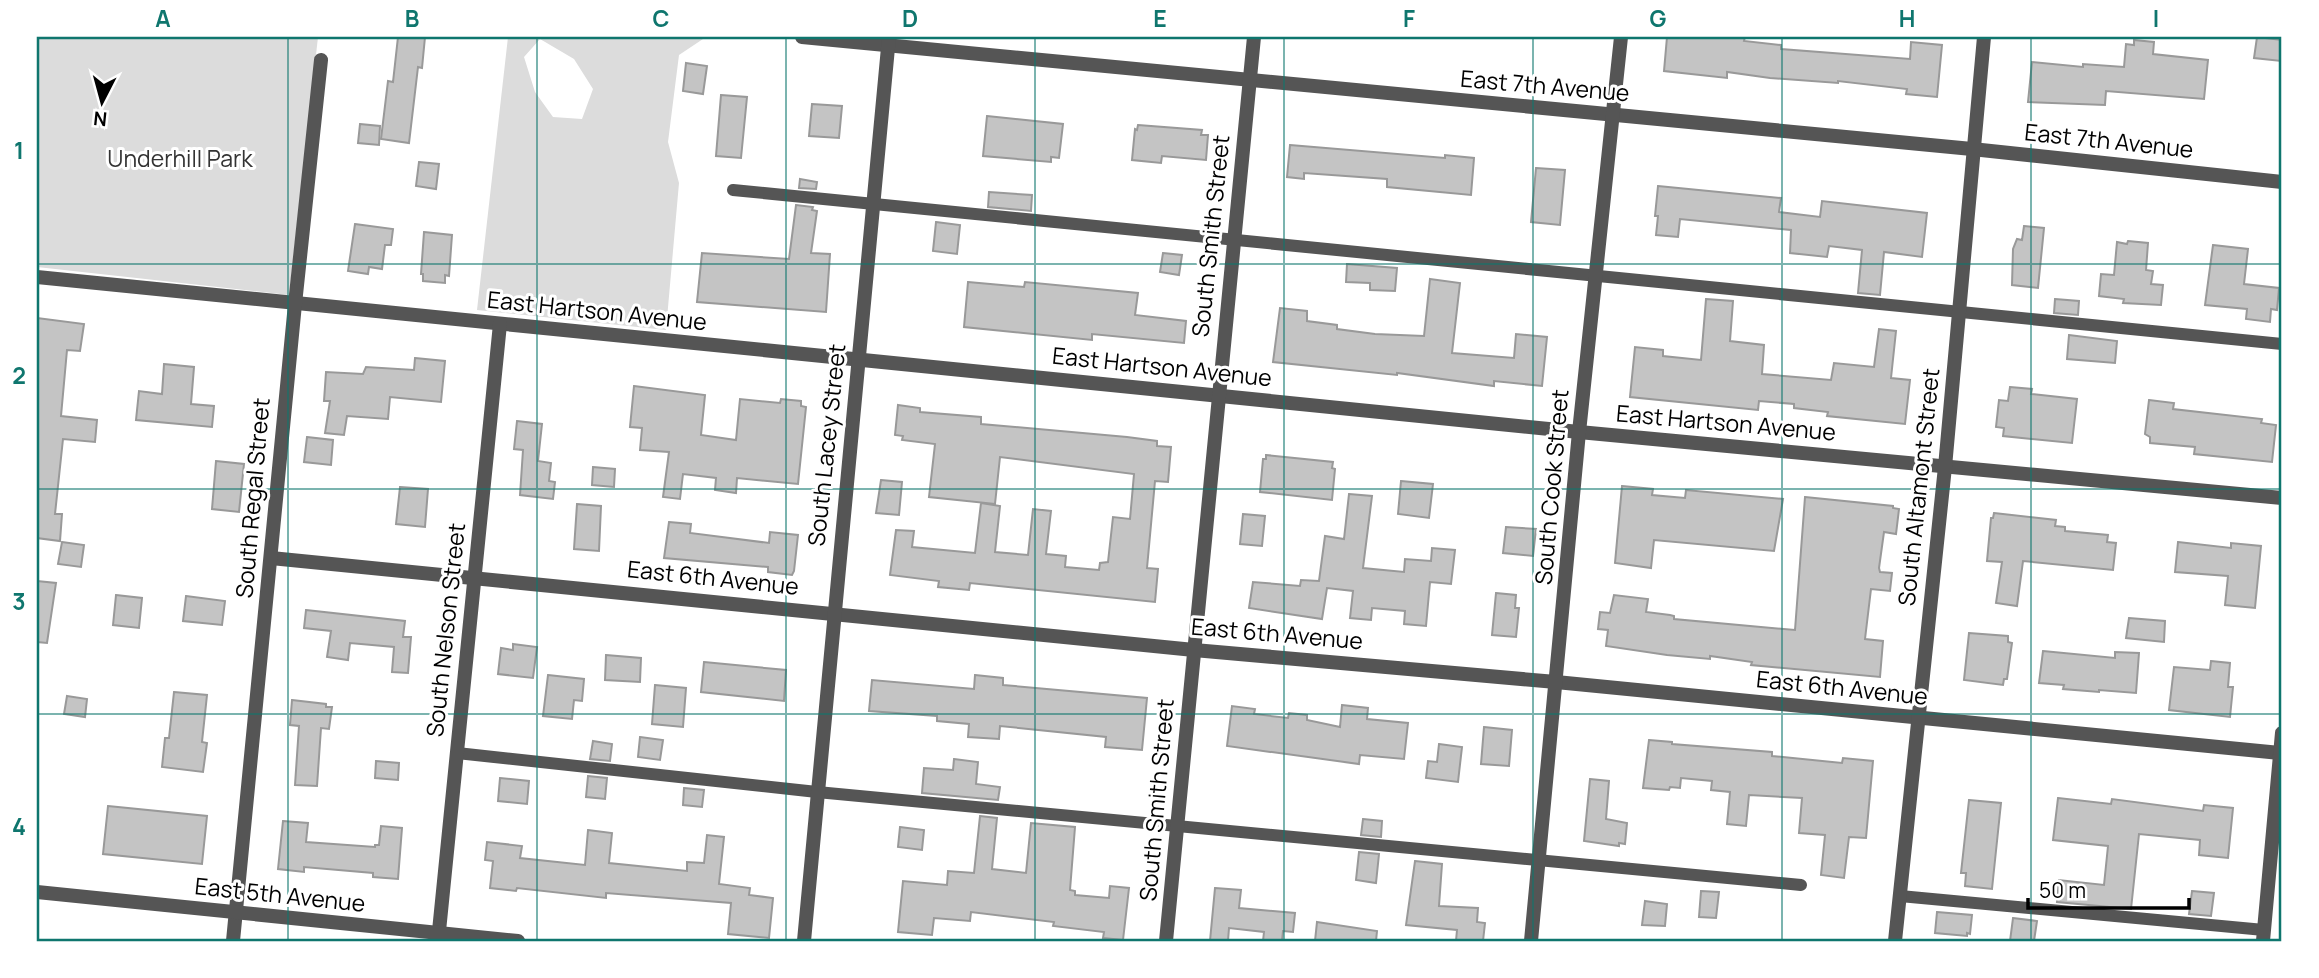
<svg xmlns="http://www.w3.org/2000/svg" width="2319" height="978" font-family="Manrope,sans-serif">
  <rect width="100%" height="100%" fill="#fff"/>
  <!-- green -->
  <g fill="#dcdcdc" fill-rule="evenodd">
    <path d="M37 37H318L289 295 37 267Z"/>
    <path d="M508 37H706L679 55 668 142 679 183 666 330 477 310ZM540 39 574 59 593 89 582 119 553 117 535 92 524 57Z"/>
  </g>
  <!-- building -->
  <g fill="#c4c4c4" stroke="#999" stroke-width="2">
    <path d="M398 37H425L422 68 418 67 409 143 381 139 388 81 393 82Z"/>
    <path d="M1667 37H1745L1744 41 1781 45V49L1910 59 1911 42 1942 45 1937 97 1906 94 1907 89 1838 81V83L1770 78 1727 72V78L1664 71Z"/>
    <path d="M2257 37 2282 40 2281 61 2254 58Z"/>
    <path d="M2134 40 2154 42 2153 54 2208 60 2204 99 2106 91 2105 105 2028 102 2032 62 2083 67V64L2124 67 2126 44 2134 45Z"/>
    <path d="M686 63 707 66 703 94 683 91Z"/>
    <path d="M721 95 747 97 741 158 716 156Z"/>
    <path d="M812 104 842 106 839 138 809 136Z"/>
    <path d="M987 116 1063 124 1059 158 1051 157V162L983 156Z"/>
    <path d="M360 124 380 126 379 145 358 143Z"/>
    <path d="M1138 125 1202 130 1201 135H1208L1206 160 1162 156 1161 163 1132 160 1135 129 1137 130Z"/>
    <path d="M1290 145 1445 158V155L1474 158 1471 195 1387 187V179L1304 173V179L1287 177Z"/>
    <path d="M419 162 439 164 436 189 416 186Z"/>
    <path d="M1536 168 1565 170 1560 225 1531 222Z"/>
    <path d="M800 179 817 182 816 189 799 188Z"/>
    <path d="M1658 186 1781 198 1779 212 1820 217 1822 201 1927 213 1922 257 1884 252 1880 295 1858 293 1862 250 1829 246 1827 257 1790 253 1791 230 1680 219 1678 237 1656 235 1658 216H1655Z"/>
    <path d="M989 192 1032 195 1031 211 988 207Z"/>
    <path d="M796 205 813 207 812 210 817 211 811 253 830 254 826 312 697 302 702 253 789 259Z"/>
    <path d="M936 222 960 225 957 254 933 251Z"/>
    <path d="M355 224 393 229 391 245H385L382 269 369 267 368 274 348 271Z"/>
    <path d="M2024 226 2044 228 2038 288 2012 285 2013 249 2017 239 2022 240Z"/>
    <path d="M424 232 452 235 449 276 445 275V283L423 281V274H421Z"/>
    <path d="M2128 241 2148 243 2146 270 2153 271 2151 284 2163 285 2161 305 2123 303 2124 299 2099 296 2101 274 2114 275 2117 242 2127 244Z"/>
    <path d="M2213 245 2248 249 2244 284 2279 288 2277 310 2271 309 2270 322 2246 319 2247 309 2205 305Z"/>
    <path d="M1163 253 1182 255 1179 275 1160 272Z"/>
    <path d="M1347 264 1397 268 1395 291 1370 290V283L1346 282Z"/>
    <path d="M1430 279 1460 283 1452 353 1514 358 1516 334 1547 337 1542 386 1494 381V386L1397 373V375L1273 362 1280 308 1307 311V321L1337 325V329L1375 334 1424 336Z"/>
    <path d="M968 282 1024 287 1025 282 1138 293 1135 315 1186 321 1184 343 1092 334V340L964 327Z"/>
    <path d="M1706 299 1733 301 1730 341 1764 345 1762 374 1831 380 1834 363 1874 367 1879 329 1896 331 1891 378 1910 380 1905 424 1827 416 1828 412 1794 408V404L1759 401 1758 410 1630 397 1635 347 1663 350V356L1701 360Z"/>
    <path d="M2055 299 2079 301 2078 315 2054 313Z"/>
    <path d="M37 318 84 324 80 351 67 350 61 416 97 420 95 442 63 439 55 514H62L60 541 37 538Z"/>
    <path d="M2069 335 2117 341 2115 363 2067 359Z"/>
    <path d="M415 358 445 361 441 402 390 397 388 419 347 416 344 435 325 433 330 401H324L326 372 363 374 366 367 414 370Z"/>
    <path d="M164 364 194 367 191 404 214 406 212 427 136 420 139 391 162 394Z"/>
    <path d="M634 386 705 395 701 435 736 440 740 399 780 403 781 399 801 401V406L806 407 798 484 737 478 736 493 715 490 716 478 683 474 680 499 663 497 669 452 640 450 642 428 630 427Z"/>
    <path d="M2010 387 2032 389 2031 394 2077 399 2072 443 2003 436 2004 428 1996 427 1999 400 2008 401Z"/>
    <path d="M2149 400 2174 403 2173 409 2262 419 2261 423 2276 425 2272 462 2194 454 2195 447 2150 443V437L2145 434Z"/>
    <path d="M898 405 920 408V412L981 417V424L1127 437 1157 441V446L1171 447 1168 482 1155 481 1147 568 1158 569 1155 602 970 583 969 590 938 587 939 581 890 575 896 530 914 531 912 547 975 553 981 503 1000 506 995 552 1028 555 1033 509 1051 511 1046 554 1066 556 1065 567 1099 570 1100 563 1108 562 1113 517 1130 519 1134 474 1000 457 995 504 929 497 935 444 902 440 903 436 895 435Z"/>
    <path d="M517 421 542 424 538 461 551 463 549 481 555 482 553 499 520 495 523 450 514 449Z"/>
    <path d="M307 437 333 440 331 465 304 462Z"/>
    <path d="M1266 455 1333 462 1332 468 1335 469 1332 500 1260 492 1263 459H1266Z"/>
    <path d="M216 461 244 464 239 512 212 509Z"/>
    <path d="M593 467 615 469 614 487 592 485Z"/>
    <path d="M881 480 902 482 899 515 876 513Z"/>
    <path d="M1401 481 1433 484 1429 518 1398 514Z"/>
    <path d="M1622 486 1653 489 1652 495 1685 498 1686 490 1783 499 1774 551 1654 540 1651 568 1615 563Z"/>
    <path d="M400 487 428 489 425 527 396 524Z"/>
    <path d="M1349 494 1372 496 1363 568 1404 572 1405 559 1431 561 1432 548 1455 550 1451 584 1430 582 1426 626 1404 624 1405 611 1372 608 1371 620 1350 618 1353 591 1327 588 1322 619 1249 608 1253 582 1300 586 1301 580 1319 581 1325 536 1344 539Z"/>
    <path d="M1805 497 1893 506V508L1899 509 1896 534 1884 532 1879 568 1880 572 1892 573 1890 591 1871 589 1865 639 1883 641 1880 677 1751 665 1752 662 1710 656V659L1667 655 1606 646 1608 630 1598 629 1600 612 1610 613 1614 595 1648 599 1646 612 1670 615 1674 616V619L1795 630Z"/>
    <path d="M577 504 601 506 599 551 574 549Z"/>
    <path d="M1994 513 2056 520 2055 526 2065 527V531L2108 535 2107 542 2116 543 2113 570 2023 561 2017 606 1996 603 2002 562 1987 561 1991 518H1993Z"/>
    <path d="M1243 514 1265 516 1262 546 1240 544Z"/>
    <path d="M669 522 691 524 690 533 769 543 770 532 798 535 794 571 792 575 768 572V567L664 558Z"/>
    <path d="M1506 527 1536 529 1533 556 1503 553Z"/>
    <path d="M62 542 84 545 81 567 58 564Z"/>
    <path d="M2178 542 2231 548V543L2261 546 2255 608 2225 605 2228 576 2175 572Z"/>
    <path d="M37 581 56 583 47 643 37 642Z"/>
    <path d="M1496 593 1516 595 1515 608H1519L1516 637 1492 635Z"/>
    <path d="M116 595 142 598 139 628 113 625Z"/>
    <path d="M186 596 225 601 222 625 183 621Z"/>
    <path d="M306 610 405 621 403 637H411L408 673 392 672 394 647 350 643 348 660 327 657 331 631 304 628Z"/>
    <path d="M2129 618 2165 621 2164 642 2126 638Z"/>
    <path d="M1969 633 2008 636V642L2012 643 2007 679H2004L2003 685 1964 680Z"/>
    <path d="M513 644 537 647 533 678 498 674 501 648 513 650Z"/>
    <path d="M2043 651 2115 658V652L2139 653 2136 693 2099 690V692L2063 689 2064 685 2039 683Z"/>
    <path d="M606 655 641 658 640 682 605 680Z"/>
    <path d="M2211 661 2230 663 2228 687H2233L2230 717 2169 710 2174 667 2210 670Z"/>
    <path d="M704 662 786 670 784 701 701 692Z"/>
    <path d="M548 675 584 679 582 701 574 700 572 719 543 716Z"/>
    <path d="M975 675 1003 678V685L1147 698 1142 750 1105 747 1106 737 1000 726 999 739 968 737 969 724 937 721V716L869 711 872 680 974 689Z"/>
    <path d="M655 685 686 688 683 727 652 724Z"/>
    <path d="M174 692 207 695 202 742 207 743 203 772 162 767 165 738H169Z"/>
    <path d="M67 696 87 699 85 717 64 714Z"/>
    <path d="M292 700 326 704V707H332L329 729 321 728 317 786 295 785 299 726 290 725Z"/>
    <path d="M1342 705 1368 708 1367 719 1408 723 1404 759 1360 755 1359 764 1227 746 1232 706 1255 709 1254 714 1288 718 1289 713 1307 715V720L1340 727Z"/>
    <path d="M1484 727 1512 730 1509 766 1481 764Z"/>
    <path d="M640 737 663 740 660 760 638 757Z"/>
    <path d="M1649 740 1672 742V744L1772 752V756L1842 763 1843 758 1873 761 1866 838 1849 837 1844 878 1821 875 1825 835 1799 833 1802 798 1749 795 1746 826 1727 824 1730 792 1711 790 1712 781 1681 778 1680 788 1670 787 1669 790 1643 788Z"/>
    <path d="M593 741 612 744 610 761 590 759Z"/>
    <path d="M1439 744 1462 747 1458 782 1426 778 1428 761 1437 762Z"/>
    <path d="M954 759 978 762 976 784 1000 787 998 800 922 793 924 768 953 770Z"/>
    <path d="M376 761 399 763 398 780 375 778Z"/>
    <path d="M588 776 607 778 605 799 586 797Z"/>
    <path d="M500 778 529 781 527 804 498 801Z"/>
    <path d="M1590 779 1609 781 1606 819 1627 823 1625 844 1619 843V846L1584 841Z"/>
    <path d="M684 788 704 790 702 807 683 805Z"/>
    <path d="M2058 798 2111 804 2112 799 2203 811 2204 805 2233 808 2228 858 2199 855 2200 840 2139 834 2131 909 2057 902 2059 880 2104 885 2108 846 2053 840Z"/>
    <path d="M1969 800 2001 803 1992 889 1965 886 1966 873H1961Z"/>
    <path d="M108 806 207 816 202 864 103 854Z"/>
    <path d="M980 816 997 818 992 869 1026 873 1031 823 1075 827 1070 890 1075 891V895L1109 898 1110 886 1129 888 1123 940 1103 938 1104 932 1053 926 1054 922 971 912 970 921 934 918 932 935 898 932 903 881 947 885 948 871 974 873Z"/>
    <path d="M1363 819 1382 821 1381 837 1361 835Z"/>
    <path d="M283 821 308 823 306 842 375 847V845H379L381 826 402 828 398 879 373 877V873L304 867V872L278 869Z"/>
    <path d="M900 827 924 830 922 850 898 847Z"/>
    <path d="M588 830 612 833 609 863 687 871V862L704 863 707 835 724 837 719 884 750 888 749 895 773 898 769 938 728 934 731 903 606 893V898L517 888 516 891 490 888 493 861 485 860 487 842 522 846 520 858 585 865Z"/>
    <path d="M1359 852 1379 854 1376 883 1356 880Z"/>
    <path d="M1415 861 1442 864 1439 906 1478 908 1477 922 1485 923 1483 941H1456L1457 930 1406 925Z"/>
    <path d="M1215 888 1241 890 1239 908 1295 913 1293 932 1283 931 1282 941H1263L1264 932 1229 928 1228 941H1210Z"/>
    <path d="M1701 891 1719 892 1716 918 1699 917Z"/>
    <path d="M2192 891 2214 893 2211 916 2189 914Z"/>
    <path d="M1645 901 1667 904 1665 926 1642 925Z"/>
    <path d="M1937 912 1972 915 1970 934 1967 933V936L1935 933Z"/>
    <path d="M2013 918 2037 921 2034 941H2010Z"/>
    <path d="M1317 922 1377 931 1376 941H1315Z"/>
  </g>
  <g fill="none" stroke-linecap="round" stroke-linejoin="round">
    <!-- service -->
    <g stroke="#555" stroke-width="12">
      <path d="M733 190 2282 344"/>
      <path d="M457 753 817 792 1801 885"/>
      <path d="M1900 896 2264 930"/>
    </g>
    <!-- minor -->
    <g stroke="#555" stroke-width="14">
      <path d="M802 37 1972 149 2282 182"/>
      <path d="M37 277 1579 432 2282 498"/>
      <path d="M271 558 1194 650 1556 682 2280 753"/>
      <path d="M233 941 295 304 321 60"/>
      <path d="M438 941 500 324"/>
      <path d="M804 941 889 37"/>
      <path d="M1166 941 1254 37"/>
      <path d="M1531 941 1579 432 1621 37"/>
      <path d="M2263 941 2282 733"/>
    </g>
    <!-- tertiary -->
    <g stroke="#555" stroke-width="14">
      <path d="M37 892 518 941"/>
      <path d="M1895 941 1945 467 1984 37"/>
    </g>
  </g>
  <!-- grid -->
  <path fill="none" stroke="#0f766e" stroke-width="2" stroke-opacity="0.55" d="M288 37V941M537 37V941M786 37V941M1035 37V941M1284 37V941M1533 37V941M1782 37V941M2031 37V941M37 264H2282M37 489H2282M37 714H2282"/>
  <g text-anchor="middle" stroke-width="6" stroke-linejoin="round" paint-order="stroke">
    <!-- street labels -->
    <g font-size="23" fill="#000" stroke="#fff">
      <text transform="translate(1545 86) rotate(5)" y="8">East 7th Avenue</text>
      <text transform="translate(2109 141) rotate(6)" y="8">East 7th Avenue</text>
      <text transform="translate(1211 236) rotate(-84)" y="8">South Smith Street</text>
      <text transform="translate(597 311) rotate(6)" y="8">East Hartson Avenue</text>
      <text transform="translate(1162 367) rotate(6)" y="8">East Hartson Avenue</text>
      <text transform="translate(1726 423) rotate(5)" y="8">East Hartson Avenue</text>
      <text transform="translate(827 445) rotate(-84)" y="8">South Lacey Street</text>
      <text transform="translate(1552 487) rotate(-85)" y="8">South Cook Street</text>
      <text transform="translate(1919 487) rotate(-84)" y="8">South Altamont Street</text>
      <text transform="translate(253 498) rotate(-85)" y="8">South Regal Street</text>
      <text transform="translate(713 578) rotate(6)" y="8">East 6th Avenue</text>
      <text transform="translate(446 630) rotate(-84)" y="8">South Nelson Street</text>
      <text transform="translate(1277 634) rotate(5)" y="8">East 6th Avenue</text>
      <text transform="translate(1842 688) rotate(6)" y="8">East 6th Avenue</text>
      <text transform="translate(1157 800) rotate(-85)" y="8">South Smith Street</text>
      <text transform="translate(280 895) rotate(6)" y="8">East 5th Avenue</text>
    </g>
    <!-- park labels -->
    <g font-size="23" fill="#333" stroke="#fff">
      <text x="180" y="167">Underhill Park</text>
    </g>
  </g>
  <!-- border -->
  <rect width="2319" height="978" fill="none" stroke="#ffffff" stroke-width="77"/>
  <!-- north arrow -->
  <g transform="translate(102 102) rotate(186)" stroke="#ffffff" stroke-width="5" paint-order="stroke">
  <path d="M0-5L12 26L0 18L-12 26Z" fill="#000000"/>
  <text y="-10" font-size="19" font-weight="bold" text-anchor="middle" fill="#000000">N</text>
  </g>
  <!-- scale -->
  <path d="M2028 898v10h161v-10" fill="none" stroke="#000000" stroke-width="3.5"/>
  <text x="2039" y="898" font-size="21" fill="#000000" stroke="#ffffff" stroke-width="5" paint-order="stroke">50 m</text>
  <rect x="38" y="38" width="2242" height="902" fill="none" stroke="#0f766e" stroke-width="2.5"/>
  <g font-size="23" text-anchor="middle" font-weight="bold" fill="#0f766e">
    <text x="163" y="27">A</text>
    <text x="412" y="27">B</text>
    <text x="661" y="27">C</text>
    <text x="910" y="27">D</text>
    <text x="1160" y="27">E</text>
    <text x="1409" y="27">F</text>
    <text x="1658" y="27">G</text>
    <text x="1907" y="27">H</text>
    <text x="2156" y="27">I</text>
    <text x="19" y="159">1</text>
    <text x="19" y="384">2</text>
    <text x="19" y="610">3</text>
    <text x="19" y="835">4</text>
  </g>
</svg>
